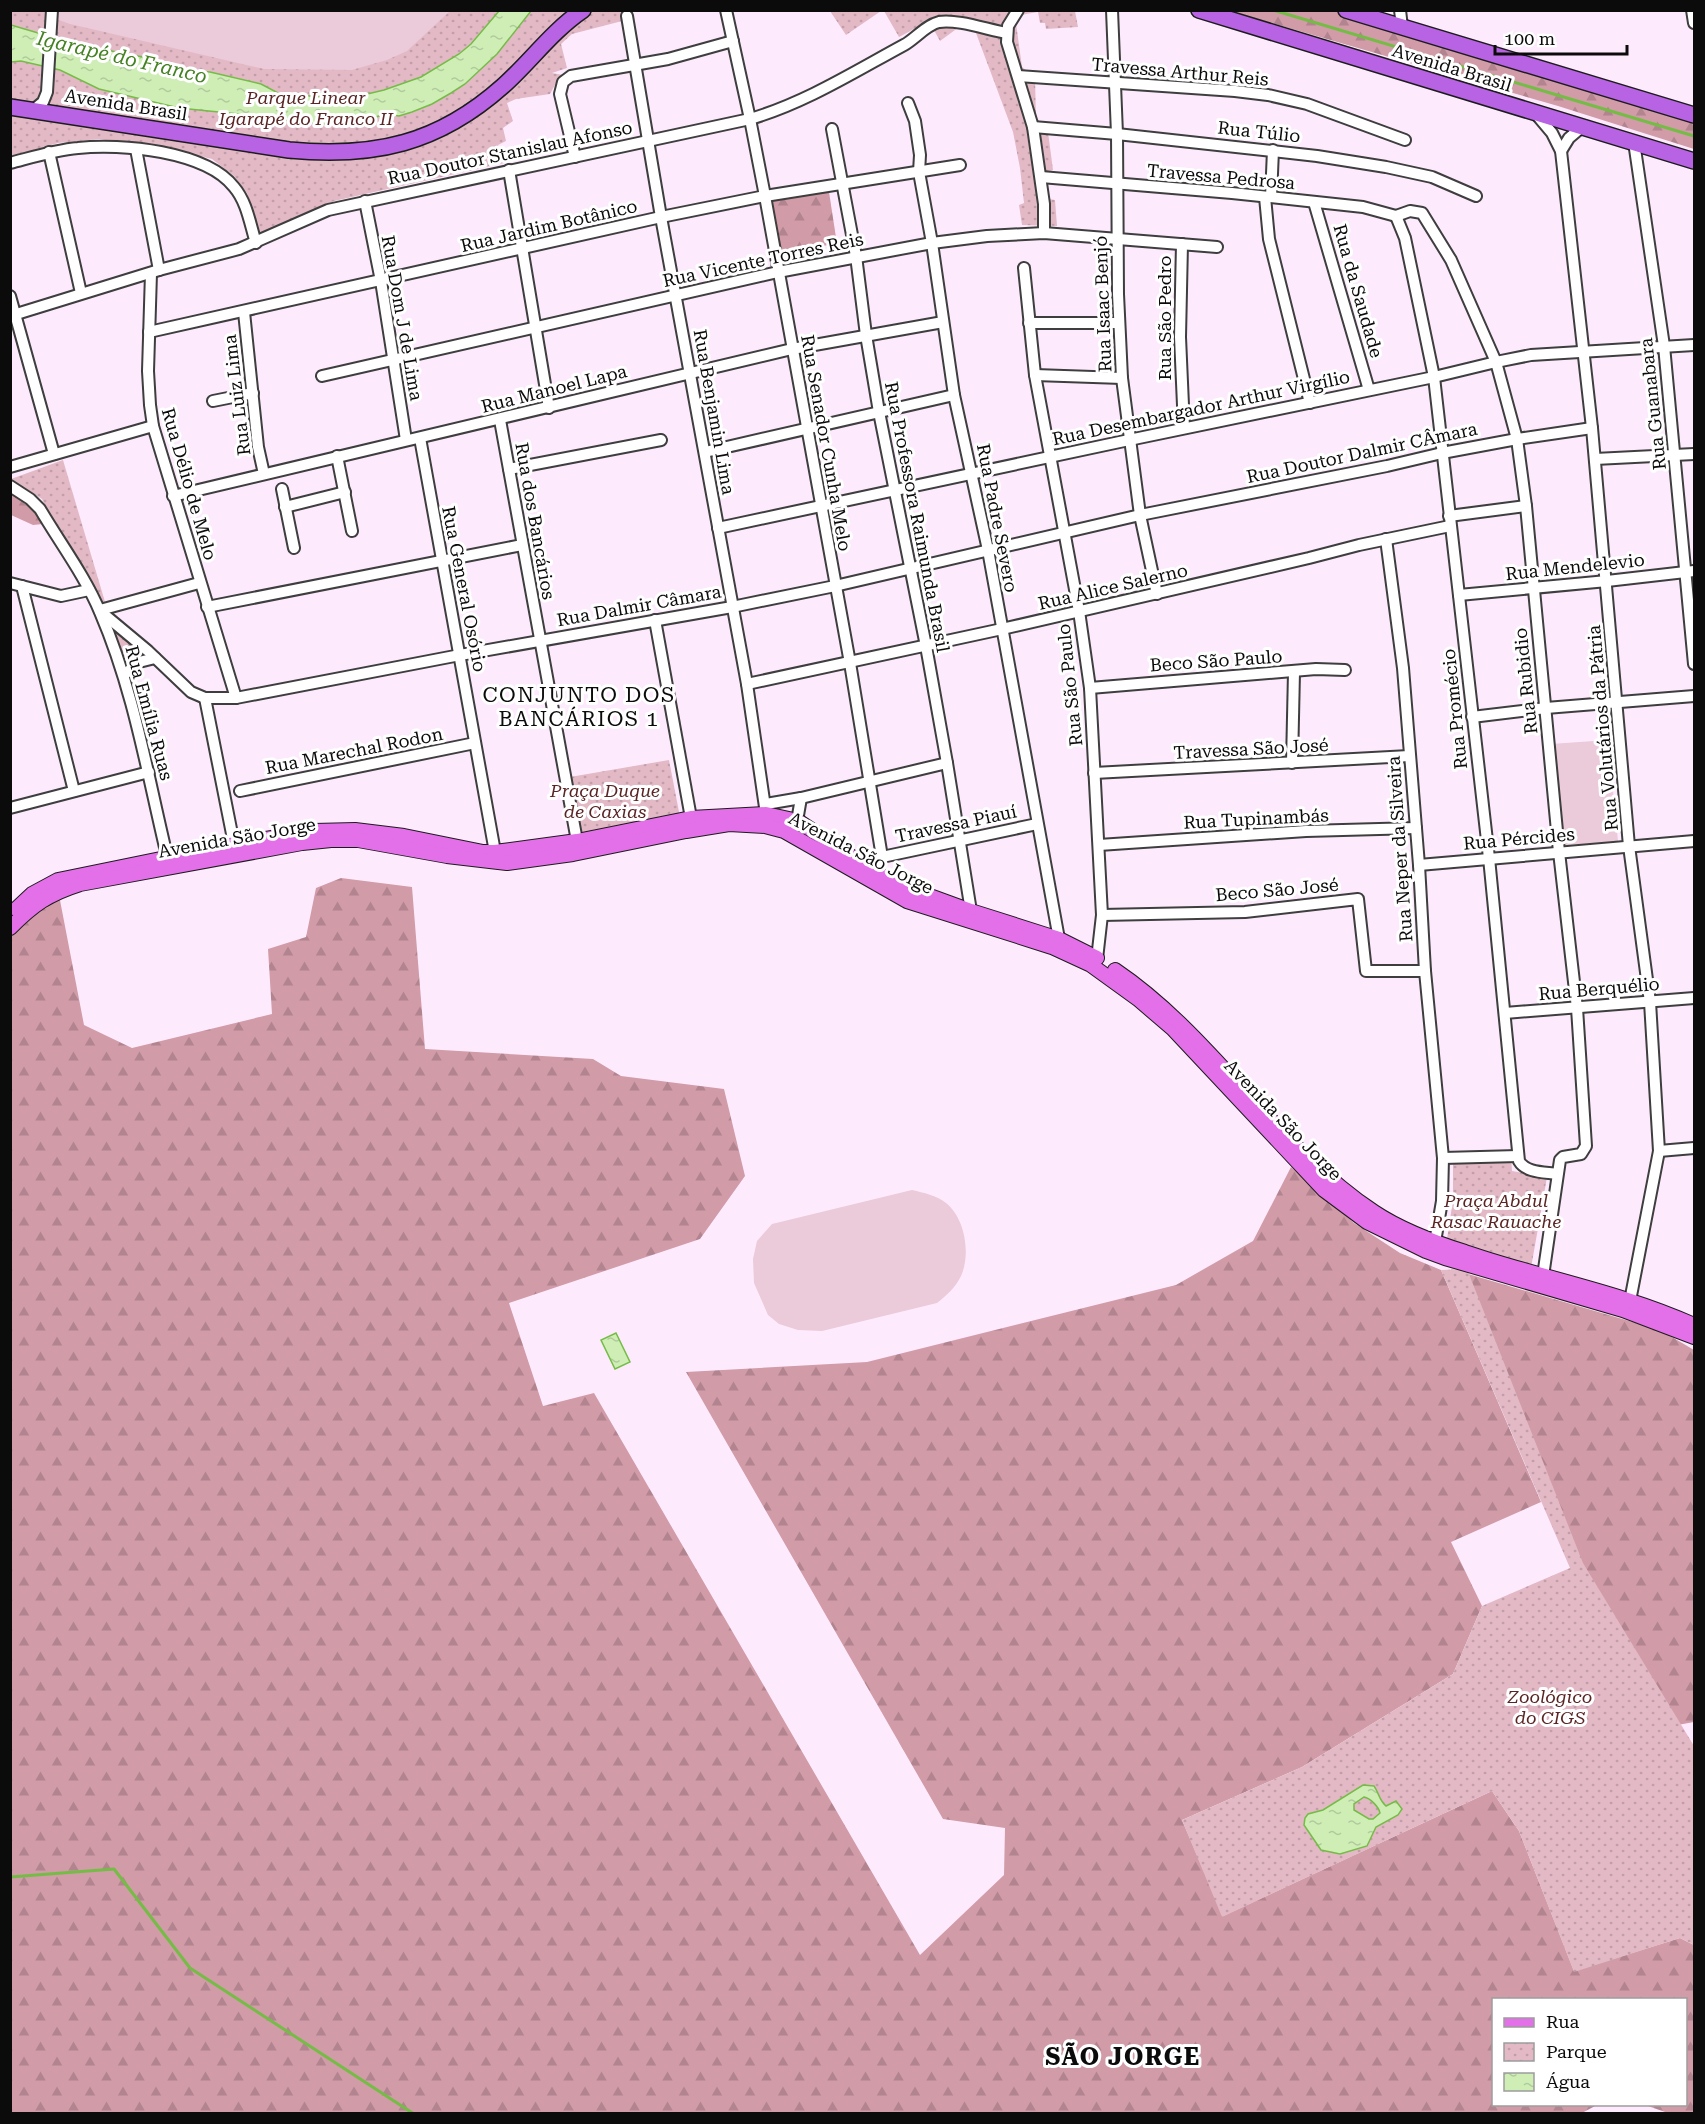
<svg xmlns="http://www.w3.org/2000/svg" width="1705" height="2124" font-family="'Roboto Serif',serif">
  <defs>
    <pattern id="forest-firs" width="22" height="20" patternUnits="userSpaceOnUse" patternTransform="scale(1.5)"><rect width="22" height="20" fill="#d19ba8"/><path d="M5 1l3.5 6h-7zM16 11l3.5 6h-7z" fill="#b2848f"/></pattern>
    <pattern id="park-dots" width="8" height="8" patternUnits="userSpaceOnUse" patternTransform="scale(1.5)"><rect width="8" height="8" fill="#e3b9c6"/><path d="M2 2h.1M6 6h.1" fill="none" stroke="#c19ea9" stroke-width="1.8" stroke-linecap="round"/></pattern>
    <pattern id="water-ripples" width="26" height="14" patternUnits="userSpaceOnUse" patternTransform="scale(1.5)"><rect width="26" height="14" fill="#ceeeb6"/><path d="M2 4q2-2 4 0t4 0M15 11q2-2 4 0t4 0" fill="none" stroke="#b0cb9b"/></pattern>
  </defs>
  <rect width="100%" height="100%" fill="#fdebfd"/>
  <!-- forest -->
  <g fill="url(#forest-firs)">
    <path d="M1230 11H1334L1569 80 1694 119V149L1558 106Z"/>
    <path d="M829 192 837 244 775 252 771 201Z"/>
    <path d="M11 493 34 511 43 524 33 525 11 515Z"/>
    <path d="M341 878 412 887 425 1049 593 1059 621 1076 724 1089 745 1176 700 1239 509 1303 543 1406 594 1393 920 1955 1004 1875 1005 1828 943 1819 686 1372 867 1362 1176 1285 1253 1241 1291 1167 1354 1223 1400 1253 1441 1270 1541 1502 1451 1542 1482 1606 1453 1674 1302 1767 1182 1820 1223 1916 1492 1791 1519 1831 1574 1971 1680 1938 1694 1945V2113H1668L1645 2105 1686 2104V2000H1494V2104L1597 2105 1580 2114H11L10 932 59 895 84 1025 132 1048 272 1014 268 949 306 937 316 888Z"/>
    <path d="M1451 1269 1660 1330 1694 1350V1722L1650 1730Z"/>
  </g>
  <!-- park -->
  <g fill="url(#park-dots)">
    <path d="M10 11H630L625 12 626 20 572 34 561 44 567 68 552 73 563 75 558 79 550 94 516 99 507 103 513 121 503 128 506 141 498 145 504 163 334 201 304 214 290 223 262 234 259 233 247 193 234 176 212 159 173 149 99 139 58 143 11 157Z"/>
    <path d="M830 11H881L846 35Z"/>
    <path d="M884 11H1075L1078 27 1046 29 1045 23H1040L1038 12 1015 16 1022 67 1035 77 1036 120 1048 132 1053 170 1045 173 1043 198 1055 200 1057 226 1022 225 1019 205 1024 203 1020 168 1013 132 973 25 966 22 940 41 929 21 899 37Z"/>
    <path d="M63 460 113 629 145 657 129 664 42 499 11 479Z"/>
    <path d="M669 760 680 817 579 837 570 777Z"/>
    <path d="M1511 1155 1512 1171 1547 1177 1531 1268 1447 1239 1453 1200V1159Z"/>
    <path d="M1467 1269 1583 1563 1694 1746V1945L1680 1938 1574 1972 1519 1831 1492 1791 1222 1917 1182 1820 1302 1767 1453 1674 1482 1606 1570 1568 1441 1270Z"/>
  </g>
  <!-- pitch -->
  <g fill="#ebcad9">
    <path d="M56 10 450 11 407 51 387 60 352 70 264 69 70 24 56 19Z"/>
    <path d="M1608 740 1618 841 1561 846 1551 744Z"/>
    <path d="M912 1190C924 1193 936 1195 946 1203 965 1218 971 1254 961 1276 955 1288 947 1295 937 1303L822 1331 798 1330 779 1324 768 1315 754 1283 753 1259 757 1241 772 1224Z"/>
  </g>
  <!-- water -->
  <g fill="url(#water-ripples)" stroke="#75bc46" stroke-width="1.5" fill-rule="evenodd">
    <path d="M499 11H531L497 54 465 84 451 93 432 104 412 112 399 116 386 114 372 118 367 122 354 123 336 125 299 122 268 117 179 108 99 89 60 70 21 61 11 62V25L79 45 143 57 190 70 210 72 261 84 278 93 330 98 359 96 384 90 421 77 459 54 471 44Z"/>
    <path d="M616 1333 630 1362 615 1369 601 1340Z"/>
    <path d="M1363 1785 1374 1786C1379 1793 1379 1800 1386 1806L1396 1801 1402 1809 1398 1815 1376 1827 1367 1846 1340 1854 1321 1850 1304 1825 1305 1818 1308 1814 1323 1810ZM1364 1797C1370 1798 1379 1807 1380 1813L1373 1819H1369L1354 1810V1804Z"/>
  </g>
  <g fill="none" stroke-linecap="round" stroke-linejoin="round">
    <!-- stream -->
    <g stroke="#75bc46" stroke-width="3">
      <path d="M1273 10 1694 136"/>
      <path d="M10 1877 114 1869 190 1968 414 2114"/>
    </g>
    <defs>
      <g id="minor">
        <path d="M726 10 750 119 765 196 850 663 882 857 871 878"/>
        <path d="M1018 10 1008 26 1007 42 1033 127 1044 204V233"/>
        <path d="M1112 10 1117 134 1118 294 1122 378 1140 515 1157 594"/>
        <path d="M1400 10 1402 27"/>
        <path d="M1692 10 1694 23"/>
        <path d="M627 16 661 217 747 684 766 814"/>
        <path d="M1018 76 1235 91 1268 95 1307 104 1405 140"/>
        <path d="M908 103 915 121 920 155 919 172 932 243 954 395 988 550 1059 939"/>
        <path d="M32 111 43 102 47 92 52 10"/>
        <path d="M1536 114 1552 133 1561 151 1592 428 1629 846 1650 1002 1659 1151 1630 1301"/>
        <path d="M1033 127 1117 134 1317 156 1386 167 1432 177 1476 196"/>
        <path d="M832 129 856 256 866 335 879 412 926 646 947 763 971 911"/>
        <path d="M1634 142 1664 346 1694 664"/>
        <path d="M136 149 159 270"/>
        <path d="M1561 151 1569 138 1582 127"/>
        <path d="M49 152 81 293"/>
        <path d="M575 157 560 94 563 82 571 76 668 59 733 41"/>
        <path d="M10 163C33 157 55 150 78 148 121 143 206 151 234 187 247 202 250 224 256 243"/>
        <path d="M509 170 549 408"/>
        <path d="M1041 177 1232 193 1363 207 1396 216"/>
        <path d="M1265 197 1269 239 1310 403"/>
        <path d="M1271 197 1273 150"/>
        <path d="M365 201 381 281 406 440"/>
        <path d="M1314 202 1369 390"/>
        <path d="M1396 216 1410 211 1422 213 1451 260 1496 362 1517 439 1526 506 1559 852 1577 1008 1586 1146 1581 1154 1563 1157 1560 1160 1543 1276"/>
        <path d="M1396 216 1405 238 1434 377 1489 858 1519 1161C1526 1173 1544 1172 1557 1174"/>
        <path d="M1182 244 1180 337 1184 428"/>
        <path d="M1024 268 1035 375 1079 611 1090 688 1102 915 1097 959"/>
        <path d="M151 273 148 371 150 405 153 426 236 698"/>
        <path d="M10 296 54 454"/>
        <path d="M244 312 258 447 264 474"/>
        <path d="M10 316 159 270 239 249 328 210 750 119C805 103 854 72 904 45 915 39 926 25 939 22 958 19 988 30 1007 33"/>
        <path d="M1029 323H1119"/>
        <path d="M149 332 661 217 765 196 960 165"/>
        <path d="M1035 375 1122 378"/>
        <path d="M322 376 778 272 932 243 987 236 1044 233 1217 247"/>
        <path d="M213 401 253 393"/>
        <path d="M500 420 577 841"/>
        <path d="M420 438 495 852"/>
        <path d="M705 452 954 395"/>
        <path d="M337 456 352 531"/>
        <path d="M1595 459 1694 454"/>
        <path d="M10 467 153 426"/>
        <path d="M509 469 661 440"/>
        <path d="M10 486 30 499 40 509C60 543 85 576 100 612 135 693 148 779 169 864"/>
        <path d="M282 489 294 548"/>
        <path d="M173 496 792 349 943 322"/>
        <path d="M285 507 345 492"/>
        <path d="M1449 516 1526 506"/>
        <path d="M718 528 1129 440 1434 377 1496 362 1531 355 1694 345"/>
        <path d="M1386 539 1403 668 1419 865 1425 971 1443 1158 1442 1201 1435 1242"/>
        <path d="M10 583 61 596 89 590"/>
        <path d="M22 586 74 791"/>
        <path d="M1459 595 1607 581 1694 571"/>
        <path d="M207 607 522 545"/>
        <path d="M100 610 199 583"/>
        <path d="M100 611 148 651 191 692 205 698H236L460 655 732 607 835 586 1140 515 1387 466 1442 453 1517 439 1592 428"/>
        <path d="M655 620 691 818"/>
        <path d="M124 675 139 662 155 658"/>
        <path d="M747 684 1002 629 1309 558 1359 545 1450 526"/>
        <path d="M1090 688 1316 669 1345 670"/>
        <path d="M205 698 234 844"/>
        <path d="M1472 717 1546 708 1694 696"/>
        <path d="M1292 763 1294 672"/>
        <path d="M1094 773 1409 756"/>
        <path d="M240 791 475 743"/>
        <path d="M766 804 801 798"/>
        <path d="M10 808 149 772"/>
        <path d="M796 827 801 798 947 763"/>
        <path d="M1099 845 1306 831 1416 828"/>
        <path d="M882 857 1037 824"/>
        <path d="M1419 865 1694 841"/>
        <path d="M1102 915 1245 912 1358 899 1366 971H1425"/>
        <path d="M1505 1013 1694 998"/>
        <path d="M1659 1151 1694 1148"/>
        <path d="M1443 1158 1518 1156"/>
      </g>
      <g id="major">
        <path d="M16 909 32 894 58 880 234 844 314 831 355 830 404 836 483 852H495L577 841 691 818 766 814 798 821 874 872 908 888 971 911 1059 939 1097 958"/>
        <path d="M10 928C33 905 48 894 80 884L302 843 331 840H358L447 856 507 863 573 854 686 831 729 824 765 826 784 831 907 901 1052 947 1091 965 1138 999 1173 1029 1324 1190 1367 1222 1426 1251 1445 1258 1623 1310 1694 1337"/>
        <path d="M1115 970C1214 1037 1275 1146 1374 1212 1401 1230 1433 1242 1465 1252 1541 1278 1621 1292 1694 1325"/>
      </g>
      <g id="highway">
        <path d="M1199 10 1694 161"/>
        <path d="M1346 10 1694 115"/>
        <path d="M10 107 289 150C374 158 438 144 503 86 530 62 552 31 583 10"/>
      </g>
    </defs>
    <!-- minor casing -->
    <use href="#minor" stroke="#3e3e3e" stroke-width="14"/>
    <!-- major casing -->
    <use href="#major" stroke="#1c1c1c" stroke-width="16"/>
    <!-- highway casing -->
    <use href="#highway" stroke="#1c1c1c" stroke-width="18"/>
    <!-- minor -->
    <use href="#minor" stroke="#fff" stroke-width="10"/>
    <!-- major -->
    <use href="#major" stroke="#e370e8" stroke-width="14"/>
    <!-- highway -->
    <use href="#highway" stroke="#b763e3" stroke-width="15"/>
  </g>
  <g text-anchor="middle" stroke-width="6" stroke-linejoin="round" paint-order="stroke">
    <!-- street labels -->
    <g font-size="18" fill="#0b0b0b" stroke="#fff">
      <text transform="translate(1452 68) rotate(17)" y="6">Avenida Brasil</text>
      <text transform="translate(1180 72) rotate(5)" y="6">Travessa Arthur Reis</text>
      <text transform="translate(126 105) rotate(9)" y="6">Avenida Brasil</text>
      <text transform="translate(1259 132) rotate(6)" y="6">Rua Túlio</text>
      <text transform="translate(510 153) rotate(-12)" y="6">Rua Doutor Stanislau Afonso</text>
      <text transform="translate(1221 177) rotate(5)" y="6">Travessa Pedrosa</text>
      <text transform="translate(549 226) rotate(-13)" y="6">Rua Jardim Botânico</text>
      <text transform="translate(763 260) rotate(-12)" y="6">Rua Vicente Torres Reis</text>
      <text transform="translate(1358 291) rotate(74)" y="6">Rua da Saudade</text>
      <text transform="translate(1103 304) rotate(-92)" y="6">Rua Isaac Benjó</text>
      <text transform="translate(402 318) rotate(80)" y="6">Rua Dom J de Lima</text>
      <text transform="translate(1165 318) rotate(-90)" y="6">Rua São Pedro</text>
      <text transform="translate(554 389) rotate(-14)" y="6">Rua Manoel Lapa</text>
      <text transform="translate(237 395) rotate(-97)" y="6">Rua Luiz Lima</text>
      <text transform="translate(1653 404) rotate(-96)" y="6">Rua Guanabara</text>
      <text transform="translate(1201 408) rotate(-12)" y="6">Rua Desembargador Arthur Virgílio</text>
      <text transform="translate(714 412) rotate(80)" y="6">Rua Benjamin Lima</text>
      <text transform="translate(826 443) rotate(80)" y="6">Rua Senador Cunha Melo</text>
      <text transform="translate(1362 453) rotate(-12)" y="6">Rua Doutor Dalmir CÂmara</text>
      <text transform="translate(189 484) rotate(74)" y="6">Rua Délio de Melo</text>
      <text transform="translate(917 517) rotate(79)" y="6">Rua Professora Raimunda Brasil</text>
      <text transform="translate(997 518) rotate(79)" y="6">Rua Padre Severo</text>
      <text transform="translate(535 521) rotate(80)" y="6">Rua dos Bancários</text>
      <text transform="translate(1575 567) rotate(-6)" y="6">Rua Mendelevio</text>
      <text transform="translate(1113 587) rotate(-13)" y="6">Rua Alice Salerno</text>
      <text transform="translate(464 589) rotate(79)" y="6">Rua General Osório</text>
      <text transform="translate(639 606) rotate(-10)" y="6">Rua Dalmir Câmara</text>
      <text transform="translate(1216 661) rotate(-4)" y="6">Beco São Paulo</text>
      <text transform="translate(1526 681) rotate(-96)" y="6">Rua Rubidio</text>
      <text transform="translate(1070 685) rotate(-96)" y="6">Rua São Paulo</text>
      <text transform="translate(1455 709) rotate(-96)" y="6">Rua Promécio</text>
      <text transform="translate(149 713) rotate(75)" y="6">Rua Emília Ruas</text>
      <text transform="translate(1603 728) rotate(-95)" y="6">Rua Volutários da Pátria</text>
      <text transform="translate(1251 749) rotate(-3)" y="6">Travessa São José</text>
      <text transform="translate(354 751) rotate(-11)" y="6">Rua Marechal Rodon</text>
      <text transform="translate(1256 819) rotate(-3)" y="6">Rua Tupinambás</text>
      <text transform="translate(956 824) rotate(-12)" y="6">Travessa Piauí</text>
      <text transform="translate(237 838) rotate(-10)" y="6">Avenida São Jorge</text>
      <text transform="translate(1519 839) rotate(-5)" y="6">Rua Pércides</text>
      <text transform="translate(1400 849) rotate(-94)" y="6">Rua Neper da Silveira</text>
      <text transform="translate(861 853) rotate(27)" y="6">Avenida São Jorge</text>
      <text transform="translate(1277 890) rotate(-5)" y="6">Beco São José</text>
      <text transform="translate(1599 989) rotate(-5)" y="6">Rua Berquélio</text>
      <text transform="translate(1283 1120) rotate(46)" y="6">Avenida São Jorge</text>
    </g>
    <!-- park labels -->
    <g font-size="18" font-style="italic" fill="#5a2424" stroke="#fff">
      <text x="306" y="104">Parque Linear<tspan x="306" dy="21">Igarapé do Franco II</tspan></text>
      <text x="605" y="797">Praça Duque<tspan x="605" dy="21">de Caxias</tspan></text>
      <text x="1496" y="1207">Praça Abdul<tspan x="1496" dy="21">Rasac Rauache</tspan></text>
      <text x="1550" y="1703">Zoológico<tspan x="1550" dy="21">do CIGS</tspan></text>
    </g>
    <!-- water labels -->
    <g font-size="20" font-style="italic" fill="#448122" stroke="#fff">
      <text transform="translate(122 57) rotate(13)" y="7">Igarapé do Franco</text>
    </g>
    <!-- quarter labels -->
    <g font-size="21" letter-spacing="1.5" fill="#0b0b0b" stroke="#fff">
      <text x="579" y="702">CONJUNTO DOS<tspan x="579" dy="24">BANCÁRIOS 1</tspan></text>
    </g>
    <!-- district labels -->
    <g font-size="24" font-weight="bold" letter-spacing="1.5" fill="#0b0b0b" stroke="#fff">
      <text x="1123" y="2065">SÃO JORGE</text>
    </g>
  </g>
  <!-- border -->
  <rect width="1705" height="2124" fill="none" stroke="#0b0b0b" stroke-width="24"/>
  <!-- legend -->
  <rect x="1492" y="1998" width="195" height="108" fill="#ffffff" stroke="#9d9d9d" stroke-width="1.5"/>
  <rect x="1504" y="2018" width="30" height="9" fill="#e370e8" stroke="#9d9d9d" stroke-width="1.5"/>
  <text x="1546" y="2028" font-size="18" fill="#0b0b0b">Rua</text>
  <rect x="1504" y="2043" width="30" height="18" fill="url(#park-dots)" stroke="#9d9d9d" stroke-width="1.5"/>
  <text x="1546" y="2058" font-size="18" fill="#0b0b0b">Parque</text>
  <rect x="1504" y="2073" width="30" height="18" fill="url(#water-ripples)" stroke="#9d9d9d" stroke-width="1.5"/>
  <text x="1546" y="2088" font-size="18" fill="#0b0b0b">Água</text>
  <!-- scale -->
  <path d="M1495 45v9h132v-9" fill="none" stroke="#0b0b0b" stroke-width="3"/>
  <text x="1504" y="45" font-size="18" fill="#0b0b0b" stroke="#ffffff" stroke-width="4.5" paint-order="stroke">100 m</text>
</svg>
